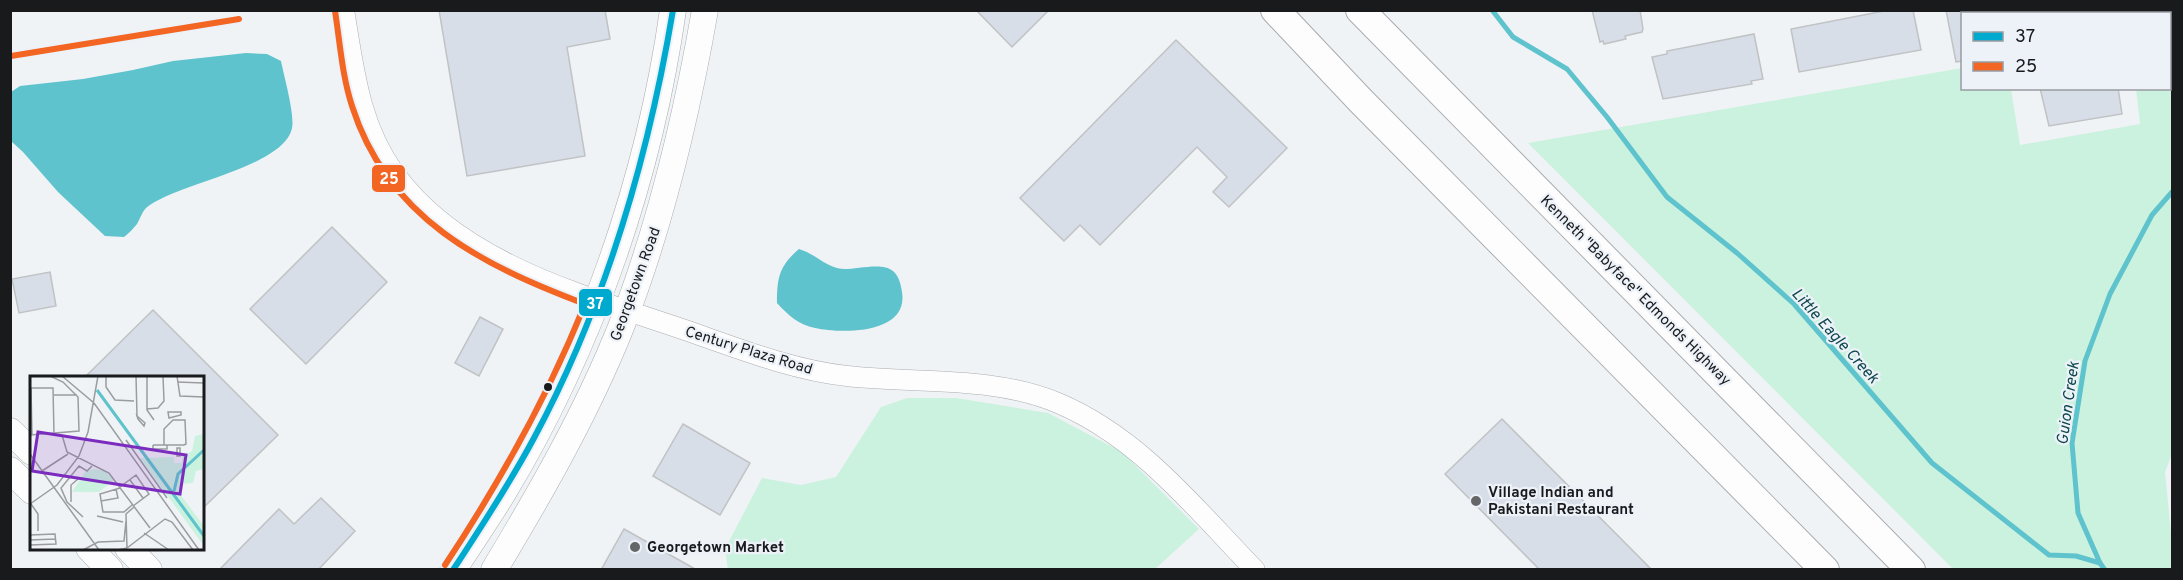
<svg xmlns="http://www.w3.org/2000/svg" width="2183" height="580" font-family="Overpass,sans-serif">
  <rect width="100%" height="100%" fill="#f0f3f6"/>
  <!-- green -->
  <g fill="#cbf2df">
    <path d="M2172 30V454L2165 472 2172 543V569H1953L1528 143 1962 68V88L2011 89 2020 145 2140 124 2136 89 2170 88V31Z"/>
    <path d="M907 398H956L1048 413 1122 452 1199 529 1154 570H728L725 549 762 478 801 485 836 477 881 407Z"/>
  </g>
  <!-- water -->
  <g fill="#5ec3cc">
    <path d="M246 53 267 54 281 61C284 76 295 115 292 128 284 168 175 183 146 208 142 212 140 219 137 224 133 229 129 233 124 237L105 236 58 192 23 152 11 141V92L20 86 83 79 133 70 173 61Z"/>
    <path d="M799 249C816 254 826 268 844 269 858 269 883 262 893 271 899 276 901 285 902 292 909 334 842 334 815 328 799 325 788 315 777 303 777 278 779 266 799 249Z"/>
  </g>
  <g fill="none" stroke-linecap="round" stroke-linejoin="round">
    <!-- stream -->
    <g stroke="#5ec3cc" stroke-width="5">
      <path d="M1492 10 1513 37 1567 69 1607 117 1667 197 1737 253 1794 304 1932 463 2049 555 2076 556 2100 563 2105 570"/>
      <path d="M2100 563 2078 513 2072 443 2085 361 2110 294 2152 215 2172 192"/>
    </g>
  </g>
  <!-- building -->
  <g fill="#d7dee7" stroke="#c0c2c4" stroke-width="1.5">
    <path d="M439 10H605L610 39 567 47 585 156 467 176Z"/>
    <path d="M976 10H1049L1012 47Z"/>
    <path d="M1592 10H1640L1643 29 1642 32 1625 36 1626 39 1604 44 1603 41 1600 42Z"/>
    <path d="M1889 10H1913L1921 50 1799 72 1791 29Z"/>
    <path d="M1946 10H1962V61L1956 62Z"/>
    <path d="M1754 34 1763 79 1751 81 1752 84 1663 99 1652 57 1667 54V51Z"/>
    <path d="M1176 40 1287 148 1229 207 1213 192 1227 177 1197 147 1100 245 1080 225 1064 241 1020 198Z"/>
    <path d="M2040 88H2118L2122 114 2049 126Z"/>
    <path d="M332 227 387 282 306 364 250 309Z"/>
    <path d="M50 272 56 306 19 313 12 279Z"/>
    <path d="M153 310 278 435 202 509V378H84Z"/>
    <path d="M480 317 503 329 479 376 455 363Z"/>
    <path d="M1502 419 1652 570H1540L1445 474Z"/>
    <path d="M683 424 750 463 720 515 653 476Z"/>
    <path d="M321 498 355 531 318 570H219L279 509 294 524Z"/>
    <path d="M624 529 697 570H601Z"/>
  </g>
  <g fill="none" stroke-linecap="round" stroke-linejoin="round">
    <defs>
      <g id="minor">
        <path d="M344 10C354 69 359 125 395 174 460 264 586 296 685 330 737 348 792 370 847 376 917 384 990 375 1058 403 1139 437 1195 508 1255 570"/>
        <path d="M2043 10V14"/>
        <path d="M2098 10V14"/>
      </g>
      <g id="major">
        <path d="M10 431 32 452"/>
        <path d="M10 470 32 491"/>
        <path d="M89 548 110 570"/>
        <path d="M128 548 149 570"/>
        <path d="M453 570C470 544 487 519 503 493 591 347 649 179 673 10"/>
        <path d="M494 570C541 492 587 412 621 327 661 225 686 119 705 10"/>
      </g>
      <g id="highway">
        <path d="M1275 10 1361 101 1825 570"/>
        <path d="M1360 10 1911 570"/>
      </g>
    </defs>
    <!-- minor casing -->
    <use href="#minor" stroke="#aaadaf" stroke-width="21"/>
    <!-- major casing -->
    <use href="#major" stroke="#aaadaf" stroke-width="27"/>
    <!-- highway casing -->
    <use href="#highway" stroke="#aaadaf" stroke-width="30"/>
    <!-- minor -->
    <use href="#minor" stroke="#fdfdfe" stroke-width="20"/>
    <!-- major -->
    <use href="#major" stroke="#fdfdfe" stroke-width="26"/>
    <!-- highway -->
    <use href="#highway" stroke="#fdfdfe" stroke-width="28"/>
    <defs>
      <path id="bus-1" d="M453 570C482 526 510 483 534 438 606 304 648 159 673 10"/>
      <g id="bus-2">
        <path d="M335 11C340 43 342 75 352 106 388 219 482 265 585 304 548 396 500 482 445 565"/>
        <path d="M11 56 239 19"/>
      </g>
    </defs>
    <!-- bus-1 casing -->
    <use href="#bus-1" stroke="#edf2f9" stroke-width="10"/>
    <!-- bus-2 casing -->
    <use href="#bus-2" stroke="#edf2f9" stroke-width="10"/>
    <!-- bus-1 -->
    <use href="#bus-1" stroke="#00a9ce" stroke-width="6"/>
    <!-- bus-2 -->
    <use href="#bus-2" stroke="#f26522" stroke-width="6"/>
  </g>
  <!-- markers -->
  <circle fill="#181a1c" stroke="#edf2f9" stroke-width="2" cx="548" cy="387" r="5"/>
  <g fill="#646668" stroke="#edf2f9" stroke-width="2">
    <circle cx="1476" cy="501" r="6"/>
    <circle cx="635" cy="547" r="6"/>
  </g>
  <g text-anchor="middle" stroke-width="4.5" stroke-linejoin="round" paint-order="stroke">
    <!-- street labels -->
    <g font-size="15" fill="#181a1c" stroke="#edf2f9">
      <text transform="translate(635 284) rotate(-70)" y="5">Georgetown Road</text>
      <text transform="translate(1636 290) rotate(45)" y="5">Kenneth "Babyface" Edmonds Highway</text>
      <text transform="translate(749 350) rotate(17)" y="5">Century Plaza Road</text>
    </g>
    <!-- poi labels -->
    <g font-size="15" font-weight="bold" fill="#181a1c" stroke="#edf2f9" text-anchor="start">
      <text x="1488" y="497">Village Indian and<tspan x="1488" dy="17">Pakistani Restaurant</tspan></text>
      <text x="647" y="552">Georgetown Market</text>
    </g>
    <!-- water labels -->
    <g font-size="16" font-style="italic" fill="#0e484d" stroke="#edf2f9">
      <text transform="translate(1836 335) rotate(48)" y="6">Little Eagle Creek</text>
      <text transform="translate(2067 403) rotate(-82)" y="6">Guion Creek</text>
    </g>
  </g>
  <!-- overview -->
  <g transform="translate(30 376)">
    <rect width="174" height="174" fill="#f0f3f6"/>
    <path d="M174 58V93L166 95 163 107 152 108 150 118 174 150V170L110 82 144 81V87H152V81L162 75 165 60ZM64 93 75 95 84 104 69 116H42L55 96Z" fill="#cbf2df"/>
    <path fill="none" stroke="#5ec3cc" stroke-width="3" d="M67 14 174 160M144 115 148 98 174 74"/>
    <path fill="none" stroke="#9a9c9f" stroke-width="1.5" d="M32 0 64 27 169 174M76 0V11L85 24 104 25M106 0 107 40M117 0V34L124 44M147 0 150 20 174 21M147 6 174 7M24 19H47M117 33 128 32 134 25 133 0M138 36H151V39L139 42ZM107 40 115 47 114 50 108 43ZM0 59 49 55 48 21 33 6 20 0M2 59 1 12H23L24 59M32 59 37 76 79 97 120 152M96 64 137 122M123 69H154L156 68 155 44H143L134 53V69M123 69V73H137V69M147 72H150V80H147ZM0 78 69 174M12 95 38 78M100 104 113 122M90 111 106 99 119 118 103 130M90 112 70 118 73 136H94L102 129M71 125 88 122 86 113M41 126V109L48 103M0 128 27 109 49 80 58 56 68 0M1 128 8 138V155M67 140 93 146M53 141 37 126 31 112 49 90 57 95 62 90M114 157 139 174M0 159 25 158 26 168 0 169M0 164 25 163M97 172 135 143 142 146 163 174M53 174 68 166 94 165 96 145M88 174 97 172 96 138 104 131"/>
    <path fill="#7b2cbf" fill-opacity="0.15" stroke="#7b2cbf" stroke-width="3" d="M8 56 156 79 150 118 2 95Z"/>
    <rect width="174" height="174" fill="none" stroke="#181a1c" stroke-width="3"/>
  </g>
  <g stroke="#edf2f9" stroke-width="2">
    <rect x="371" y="164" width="35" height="29" rx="6" fill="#f26522"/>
    <rect x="578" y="288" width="35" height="29" rx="6" fill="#00a9ce"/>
  </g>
  <g font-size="16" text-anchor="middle" font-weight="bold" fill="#fff">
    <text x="389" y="184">25</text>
    <text x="595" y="309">37</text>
  </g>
  <!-- border -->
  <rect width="2183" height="580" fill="none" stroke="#181a1c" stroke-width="24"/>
  <!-- legend -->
  <rect x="1961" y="12" width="210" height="78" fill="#edf2f9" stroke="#989ca1" stroke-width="1.5"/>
  <rect x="1973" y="32" width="30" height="9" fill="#00a9ce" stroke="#989ca1" stroke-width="1.5"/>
  <text x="2015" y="42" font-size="18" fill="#181a1c">37</text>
  <rect x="1973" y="62" width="30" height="9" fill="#f26522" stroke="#989ca1" stroke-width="1.5"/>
  <text x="2015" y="72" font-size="18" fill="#181a1c">25</text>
</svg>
